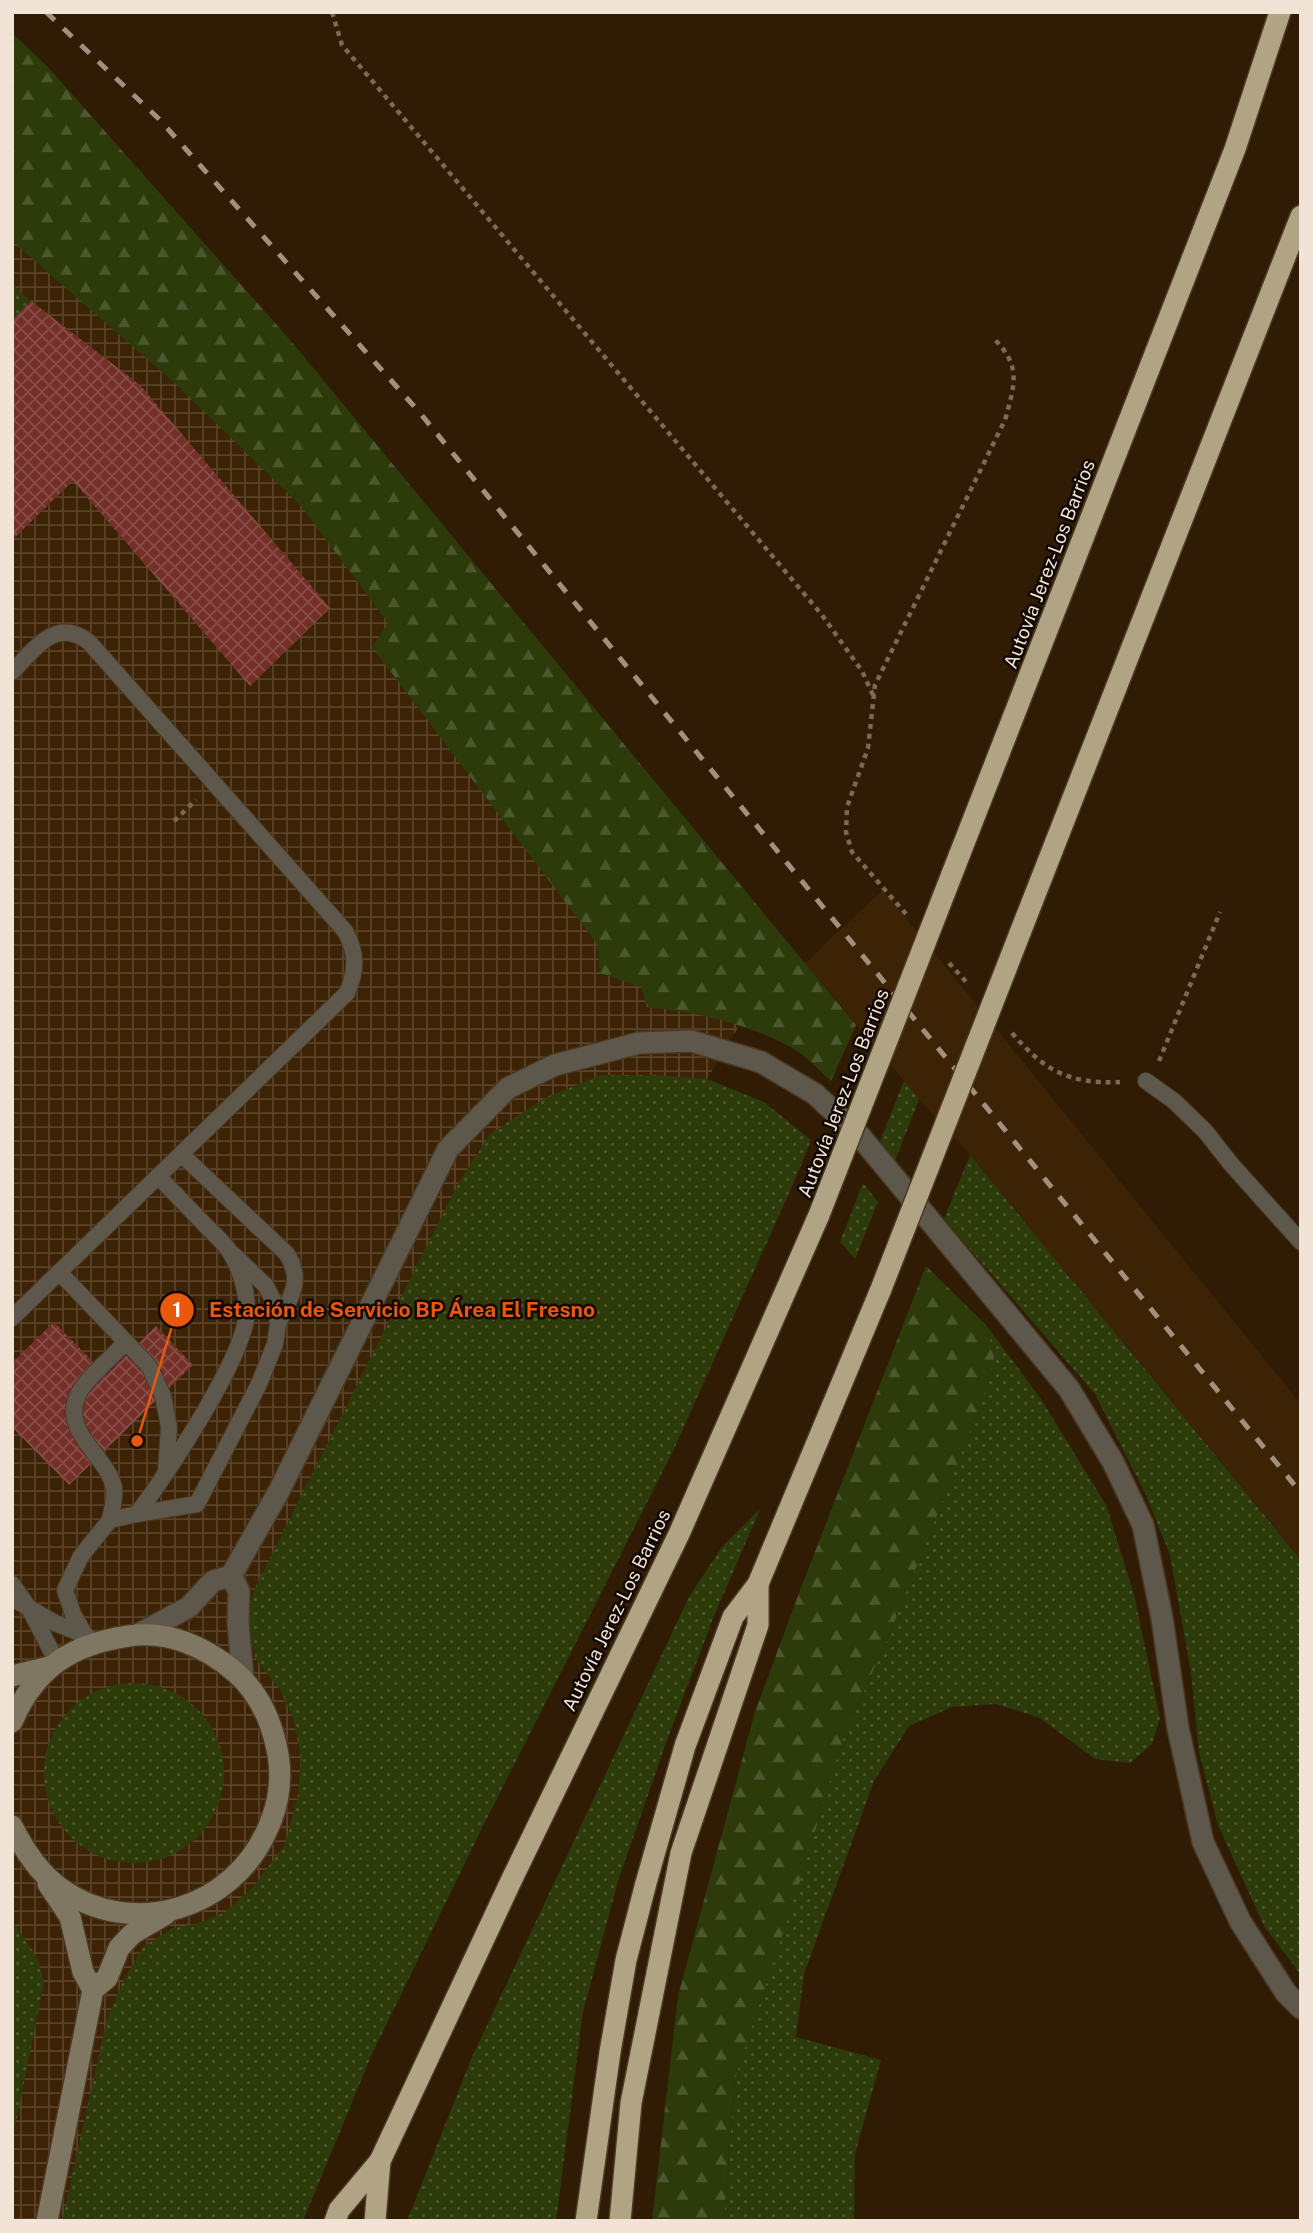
<svg xmlns="http://www.w3.org/2000/svg" width="1313" height="2233" font-family="'Public Sans',sans-serif">
  <defs>
    <pattern id="industrial-grid" width="8" height="8" patternUnits="userSpaceOnUse" patternTransform="scale(1.75)"><rect width="8" height="8" fill="#3d2306"/><path d="M0 4h8M4 0v8" fill="none" stroke="#5a4329"/></pattern>
    <pattern id="grass-dots" width="8" height="8" patternUnits="userSpaceOnUse" patternTransform="scale(1.75)"><rect width="8" height="8" fill="#2c3b09"/><path d="M2 2h.1M6 6h.1" fill="none" stroke="#4b572c" stroke-width="1.8" stroke-linecap="round"/></pattern>
    <pattern id="forest-firs" width="22" height="20" patternUnits="userSpaceOnUse" patternTransform="scale(1.75)"><rect width="22" height="20" fill="#2c3b09"/><path d="M5 1l3.5 6h-7zM16 11l3.5 6h-7z" fill="#4b572c"/></pattern>
    <pattern id="building-cross-hatch" width="8" height="8" patternUnits="userSpaceOnUse" patternTransform="scale(1.75)"><rect width="8" height="8" fill="#742f29"/><path d="M0 0l8 8M0 8l8-8" fill="none" stroke="#884d47"/></pattern>
  </defs>
  <rect width="100%" height="100%" fill="#301c05"/>
  <!-- built -->
  <path fill="#3d2306" d="M883 890 1301 1404V1559L970 1155 919 1099 805 963Z"/>
  <!-- industrial -->
  <path fill="url(#industrial-grid)" d="M12 152 757 996 707 1079 221 2221H12Z"/>
  <!-- grass -->
  <g fill="url(#grass-dots)">
    <path d="M12 284 31 301 12 320Z"/>
    <path d="M601 1075H656L707 1079 764 1102 811 1140 794 1182 673 1451 481 1830 372 2054 303 2221H62L107 2019 123 1981 144 1946 173 1928 199 1923 225 1912 254 1886 285 1844 298 1795 301 1756 293 1718 280 1690 256 1659 246 1622 255 1588 458 1184 490 1134 547 1097Z"/>
    <path d="M904 1081 919 1099 895 1161 880 1141Z"/>
    <path d="M970 1155 1301 1560V1975L1264 1926 1218 1825 1199 1752 1191 1673 1170 1555 1146 1495 1095 1394 944 1219Z"/>
    <path d="M863 1183 878 1202 855 1259 840 1242Z"/>
    <path d="M986 1325 1041 1399 1106 1505 1134 1594 1160 1718 1152 1744 1130 1763 1095 1759 1040 1718 996 1704 952 1707 909 1726 874 1781 804 1974 796 2037 881 2060 855 2154 854 2221H724L735 2079 843 1738 890 1633 994 1356Z"/>
    <path d="M760 1509 714 1616 666 1743 618 1881 583 2012 556 2221H407L472 2057 689 1597 722 1547Z"/>
    <circle cx="134" cy="1773" r="90"/>
    <path d="M12 1920 38 1959 44 1983 12 2142Z"/>
  </g>
  <!-- forest -->
  <g fill="url(#forest-firs)">
    <path d="M12 33 47 66 291 341 856 1025 831 1081C820 1071 807 1057 794 1049 750 1024 697 1012 647 1007L641 987 600 973 597 944 372 647 388 623 301 506 178 386 12 241Z"/>
    <path d="M926 1266 986 1325 994 1356 988 1387 890 1633 843 1738 802 1875 735 2079 724 2221H652L678 1996 755 1712 799 1593Z"/>
  </g>
  <!-- building -->
  <g fill="url(#building-cross-hatch)">
    <path d="M31 301 140 385 330 608 250 686 73 481 12 540V320Z"/>
    <path d="M54 1322 106 1375 156 1326 193 1365 69 1485 12 1427V1363Z"/>
  </g>
  <g fill="none" stroke-linecap="round" stroke-linejoin="round">
    <defs>
      <g id="lane">
        <path d="M12 672C35 649 56 616 89 642L345 931C357 953 357 970 347 993L12 1318"/>
        <path d="M1146 1081 1174 1101 1205 1131 1231 1164 1301 1242"/>
        <path d="M181 1154 287 1254C304 1282 290 1297 278 1324"/>
        <path d="M59 1272 149 1366 163 1396 169 1427 166 1470"/>
        <path d="M137 1514 197 1504 259 1384 275 1344 278 1324 275 1304 266 1286 234 1255"/>
        <path d="M110 1520C111 1511 116 1497 114 1488 107 1455 60 1432 78 1395 84 1380 114 1355 126 1342"/>
        <path d="M12 1584 29 1608 57 1662"/>
        <path d="M12 1598 55 1623 87 1636"/>
        <path d="M85 1635 73 1614 65 1590 81 1556 110 1520 137 1514C166 1475 247 1355 247 1310 247 1290 239 1265 228 1249 222 1241 213 1233 206 1226 190 1209 174 1193 158 1176"/>
      </g>
      <g id="street">
        <path d="M231 1576 239 1591 238 1623 243 1679"/>
        <path d="M139 1634 189 1607 213 1581 231 1576 279 1491 448 1149 508 1088 555 1065 639 1043 691 1041 761 1062 815 1094 860 1136 1069 1389 1113 1462 1143 1525 1162 1618 1178 1728 1203 1842 1240 1921 1286 1993 1301 2008"/>
      </g>
      <g id="secondary">
        <path d="M12 1676 49 1667"/>
        <path d="M12 1722C35 1668 72 1644 129 1636 168 1630 206 1647 235 1672 257 1691 270 1718 276 1745 283 1772 280 1802 268 1828 234 1908 133 1941 60 1888 38 1872 24 1850 12 1826"/>
        <path d="M48 1884 70 1917 83 1972 93 1990"/>
        <path d="M47 2221 93 1990 107 1978 119 1948 132 1934 166 1914"/>
      </g>
      <g id="highway">
        <path d="M959 856 1235 149 1280 12"/>
        <path d="M1020 933 1301 216"/>
        <path d="M335 2221 339 2210 380 2161 511 1881 679 1534 819 1215"/>
        <path d="M375 2221 380 2161"/>
        <path d="M586 2221 610 2052 626 1960 646 1883 685 1746 733 1617 758 1584 881 1289"/>
        <path d="M620 2221 631 2103 681 1853 758 1625V1584"/>
      </g>
    </defs>
    <!-- lane casing -->
    <use href="#lane" stroke="#4b3822" stroke-width="18"/>
    <!-- street casing -->
    <use href="#street" stroke="#4b3822" stroke-width="24"/>
    <!-- secondary casing -->
    <use href="#secondary" stroke="#4b3822" stroke-width="24"/>
    <!-- highway casing -->
    <use href="#highway" stroke="#4b3822" stroke-width="24"/>
    <!-- path -->
    <g stroke="#7b6955" stroke-width="4.5" stroke-dasharray="5 5" stroke-linecap="butt">
      <path d="M332 12 342 45 822 615 862 671 873 695"/>
      <path d="M174 821 196 800"/>
      <path d="M906 914 852 852 846 832 847 807 868 748 875 685 1005 420C1015 384 1022 365 992 337"/>
      <path d="M949 963 969 985"/>
      <path d="M1012 1033C1045 1071 1068 1084 1120 1082"/>
      <path d="M1159 1061 1220 912"/>
    </g>
    <!-- lane -->
    <use href="#lane" stroke="#5d584b" stroke-width="16"/>
    <!-- street -->
    <use href="#street" stroke="#5d584b" stroke-width="21"/>
    <!-- secondary -->
    <use href="#secondary" stroke="#7f7762" stroke-width="21"/>
    <!-- highway -->
    <use href="#highway" stroke="#b1a484" stroke-width="21"/>
    <!-- rail -->
    <path stroke="#a1907e" stroke-width="5" stroke-dasharray="12 12" stroke-linecap="butt" d="M46 12 159 119 420 413 1301 1493"/>
    <defs>
      <g id="highway-bridge">
        <path d="M819 1215 959 856"/>
        <path d="M881 1289 1020 933"/>
      </g>
    </defs>
    <!-- highway-bridge casing -->
    <use href="#highway-bridge" stroke="#4b3822" stroke-width="24" stroke-linecap="butt"/>
    <!-- highway-bridge -->
    <use href="#highway-bridge" stroke="#b1a484" stroke-width="21"/>
  </g>
  <g text-anchor="middle" stroke-width="5" stroke-linejoin="round" paint-order="stroke">
    <!-- street labels -->
    <g font-size="19" fill="#f1e3d5" stroke="#110802">
      <text transform="translate(1049 564) rotate(-69)" y="7">Autovía Jerez-Los Barrios</text>
      <text transform="translate(843 1093) rotate(-69)" y="7">Autovía Jerez-Los Barrios</text>
      <text transform="translate(616 1610) rotate(-64)" y="7">Autovía Jerez-Los Barrios</text>
    </g>
  </g>
  <!-- callouts -->
  <path fill="none" stroke="#e8590c" stroke-width="2.5" d="M137 1441L177 1310"/>
  <g fill="#e8590c" stroke="#110802" stroke-width="2.5">
    <circle cx="137" cy="1441" r="7"/>
    <circle cx="177" cy="1310" r="18"/>
  </g>
  <g font-size="21" text-anchor="middle" font-weight="bold" fill="#fff">
    <text x="177" y="1317">1</text>
  </g>
  <g font-size="21" text-anchor="middle" font-weight="bold" fill="#e8590c" stroke="#110802" stroke-width="5" stroke-linejoin="round" paint-order="stroke">
    <text x="402" y="1317">Estación de Servicio BP Área El Fresno</text>
  </g>
  <!-- border -->
  <rect width="1313" height="2233" fill="none" stroke="#f1e3d5" stroke-width="28"/>
</svg>
